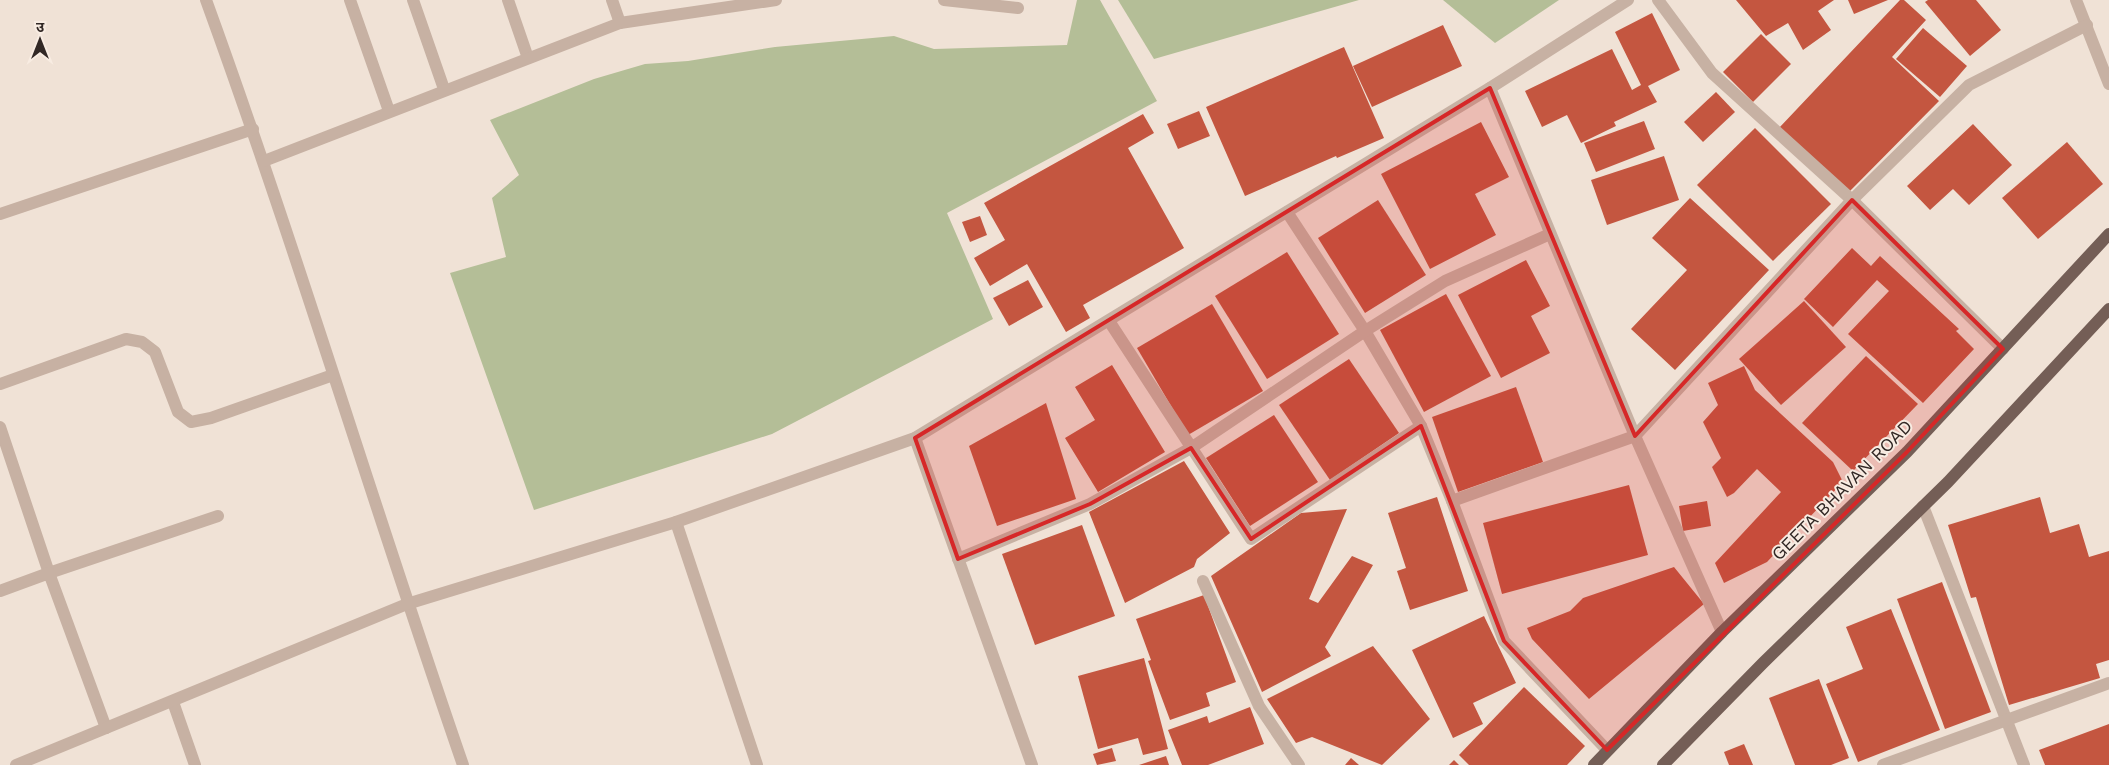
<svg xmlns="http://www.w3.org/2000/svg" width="2109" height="765" font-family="'Work Sans','Noto Sans Devanagari',sans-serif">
  <rect width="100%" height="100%" fill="#f0e2d6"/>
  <!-- green -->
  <g fill="#b4be97">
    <path d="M1077 0H1100L1157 101 947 213 993 319 772 434 534 510 450 273 506 257 492 198 519 175 490 120 594 79 645 64 688 61 775 47 894 36 934 49 1067 45Z"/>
    <path d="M1118 0H1359L1154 59Z"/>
    <path d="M1443 0H1559L1495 43Z"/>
  </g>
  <!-- building -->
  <g fill="#c45640">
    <path d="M1736 0H1834L1818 11 1831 30 1803 50 1788 23 1766 36Z"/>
    <path d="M1848 0H1888L1854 14Z"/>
    <path d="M1900 0H1904L1926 20 1892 57 1939 101 1849 192 1779 128Z"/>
    <path d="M1928 0H1976L2001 30 1970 56 1925 2Z"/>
    <path d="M1652 13 1680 70 1648 86 1657 102 1614 122 1616 126 1581 143 1567 115 1542 127 1525 91 1612 49 1632 90 1641 85 1615 32Z"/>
    <path d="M1443 25 1462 66 1372 107 1353 66Z"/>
    <path d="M1923 28 1967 66 1940 97 1896 59Z"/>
    <path d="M1761 34 1791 64 1753 102 1723 72Z"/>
    <path d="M1344 47 1384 138 1337 158 1336 156 1245 196 1206 107Z"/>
    <path d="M1716 92 1735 112 1703 142 1684 122Z"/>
    <path d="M1199 111 1210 136 1178 149 1167 124Z"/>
    <path d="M1143 114 1154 133 1128 148 1184 248 1083 305 1090 318 1066 332 1027 264 990 286 974 258 1005 240 984 203Z"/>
    <path d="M1644 121 1655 149 1596 172 1584 143Z"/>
    <path d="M1481 122 1509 177 1475 194 1496 235 1430 269 1381 174Z"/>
    <path d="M1973 124 2012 165 1969 205 1953 189 1930 210 1907 186Z"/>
    <path d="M1755 128 1831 204 1773 261 1697 185Z"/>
    <path d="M2067 142 2103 184 2038 239 2002 198Z"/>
    <path d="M1664 156 1679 200 1607 225 1591 180Z"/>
    <path d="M1690 198 1769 270 1675 370 1631 329 1687 270 1652 238Z"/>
    <path d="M1378 200 1426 275 1365 313 1318 238Z"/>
    <path d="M980 216 987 235 970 242 962 222Z"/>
    <path d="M1852 248 1871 266 1880 256 1959 329 1956 331 1974 349 1923 403 1848 334 1889 291 1877 280 1833 327 1804 299Z"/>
    <path d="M1287 252 1339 334 1267 379 1215 296Z"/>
    <path d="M1526 260 1550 306 1531 316 1550 353 1501 378 1458 295Z"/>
    <path d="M1028 280 1043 307 1009 326 993 298Z"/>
    <path d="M1446 294 1491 376 1424 412 1380 330Z"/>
    <path d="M1804 301 1846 347 1781 405 1739 359Z"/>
    <path d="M1212 304 1263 391 1188 435 1137 348Z"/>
    <path d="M1866 356 1918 404 1853 471 1802 423Z"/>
    <path d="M1349 359 1399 433 1330 480 1279 405Z"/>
    <path d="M1112 365 1165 452 1098 492 1065 438 1095 420 1075 387Z"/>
    <path d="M1744 366 1755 390 1833 462 1843 482 1767 562 1724 583 1715 563 1781 492 1757 469 1734 493 1727 497 1712 467 1721 458 1703 422 1718 405 1708 383Z"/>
    <path d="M1516 387 1543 462 1458 492 1432 417Z"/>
    <path d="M1046 403 1076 499 997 526 969 446Z"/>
    <path d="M1274 415 1318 482 1250 526 1206 458Z"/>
    <path d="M1184 461 1230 533 1197 559 1194 567 1125 603 1089 512Z"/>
    <path d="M1629 485 1648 555 1502 594 1483 523Z"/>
    <path d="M1437 497 1468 591 1410 610 1397 571 1406 568 1388 513Z"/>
    <path d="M2040 497 2050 533 2079 524 2089 557 2109 551V660L2096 664 2100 678 2009 705 1976 597 1971 598 1948 525Z"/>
    <path d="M1707 501 1711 526 1683 531 1679 506Z"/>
    <path d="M1347 509 1309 599 1318 603 1352 556 1373 565 1325 647 1331 656 1262 692 1211 576 1301 513Z"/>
    <path d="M1082 525 1115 616 1035 645 1002 554Z"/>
    <path d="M1674 567 1704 604 1589 699 1532 639 1527 628 1570 611 1583 598Z"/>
    <path d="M1942 582 1991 712 1945 729 1897 599Z"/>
    <path d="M1204 595 1236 682 1206 693 1210 706 1170 720 1148 661 1151 660 1136 619Z"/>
    <path d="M1891 609 1940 730 1858 762 1826 684 1863 669 1846 627Z"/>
    <path d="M1484 616 1516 683 1473 703 1483 724 1453 738 1412 650Z"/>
    <path d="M1373 646 1430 719 1382 765 1312 737 1296 743 1267 699Z"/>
    <path d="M1144 658 1168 749 1143 755 1138 738 1098 749 1078 676Z"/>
    <path d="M1819 679 1849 758 1831 765H1795L1769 698Z"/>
    <path d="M1524 687 1585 746 1567 765H1469L1459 755Z"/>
    <path d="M1250 707 1264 744 1208 765H1182L1168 730 1207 716 1209 723Z"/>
    <path d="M2109 724V765H2045L2039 750Z"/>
    <path d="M1744 744 1753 765H1729L1724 752Z"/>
    <path d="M1112 748 1116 761 1097 765 1093 754Z"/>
    <path d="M1166 756 1169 765H1139Z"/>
    <path d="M1351 758 1359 765H1345Z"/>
    <path d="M1454 760 1459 765H1449Z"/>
  </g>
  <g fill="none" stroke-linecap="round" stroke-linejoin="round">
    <!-- minor -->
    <g stroke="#c7b1a3" stroke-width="12">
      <path d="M206 0C298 253 375 511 463 765"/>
      <path d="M350 0 389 111"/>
      <path d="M413 0 444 89"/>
      <path d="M508 0 528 58"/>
      <path d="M612 0 620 23"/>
      <path d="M944 0 1018 8"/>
      <path d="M1658 0 1712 73 1852 200 2003 349"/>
      <path d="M2076 0 2109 84"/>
      <path d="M1490 88 1635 436 1722 632"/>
      <path d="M264 161 620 23 776 0"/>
      <path d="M1287 212 1365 331 1421 426 1452 501 1504 641 1607 750"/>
      <path d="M0 214 253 129"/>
      <path d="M1109 321 1251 539 1421 426"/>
      <path d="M0 384 126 339 142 342 155 352 178 412 191 422 211 418 333 375"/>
      <path d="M0 427 49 573 218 516"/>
      <path d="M915 438 1032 765"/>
      <path d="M1452 501 1635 436 1852 200 1969 85 2087 25"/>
      <path d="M1923 506 2024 765"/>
      <path d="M676 522 757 765"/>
      <path d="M958 559 1090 504 1191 448 1365 331 1445 281 1550 234"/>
      <path d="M1203 581 1259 706 1299 765"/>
      <path d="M0 591 49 573 106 728"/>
      <path d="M173 702 195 765"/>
      <path d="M16 765 407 604 676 522 915 438 1490 88 1628 0"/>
      <path d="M1883 765 2109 683"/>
    </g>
    <!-- major -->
    <g stroke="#745e56" stroke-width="12">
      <path d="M1594 765 1722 632 1907 452 2109 234"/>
      <path d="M1663 765 1763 663 1948 482 2109 309"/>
    </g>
  </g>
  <!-- marked area -->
  <path fill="#d62828" fill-opacity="0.2" stroke="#d62828" stroke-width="4" stroke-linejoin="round" d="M1490 88 1635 436 1852 200 2003 349 1907 452 1607 750 1504 641 1421 426 1251 539 1191 448 1090 504 958 559 915 438Z"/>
  <g text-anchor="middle" stroke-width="4" stroke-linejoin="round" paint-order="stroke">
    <!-- street labels -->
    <g font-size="18" fill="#322825" stroke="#f8ece2">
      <text transform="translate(1842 490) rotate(-45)" y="6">GEETA BHAVAN ROAD</text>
    </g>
  </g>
  <!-- north arrow -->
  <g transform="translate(40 40)" stroke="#f8ece2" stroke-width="4" paint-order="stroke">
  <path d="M0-4L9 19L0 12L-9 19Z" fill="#322825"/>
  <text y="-8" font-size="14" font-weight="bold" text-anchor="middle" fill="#322825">उ</text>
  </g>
</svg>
